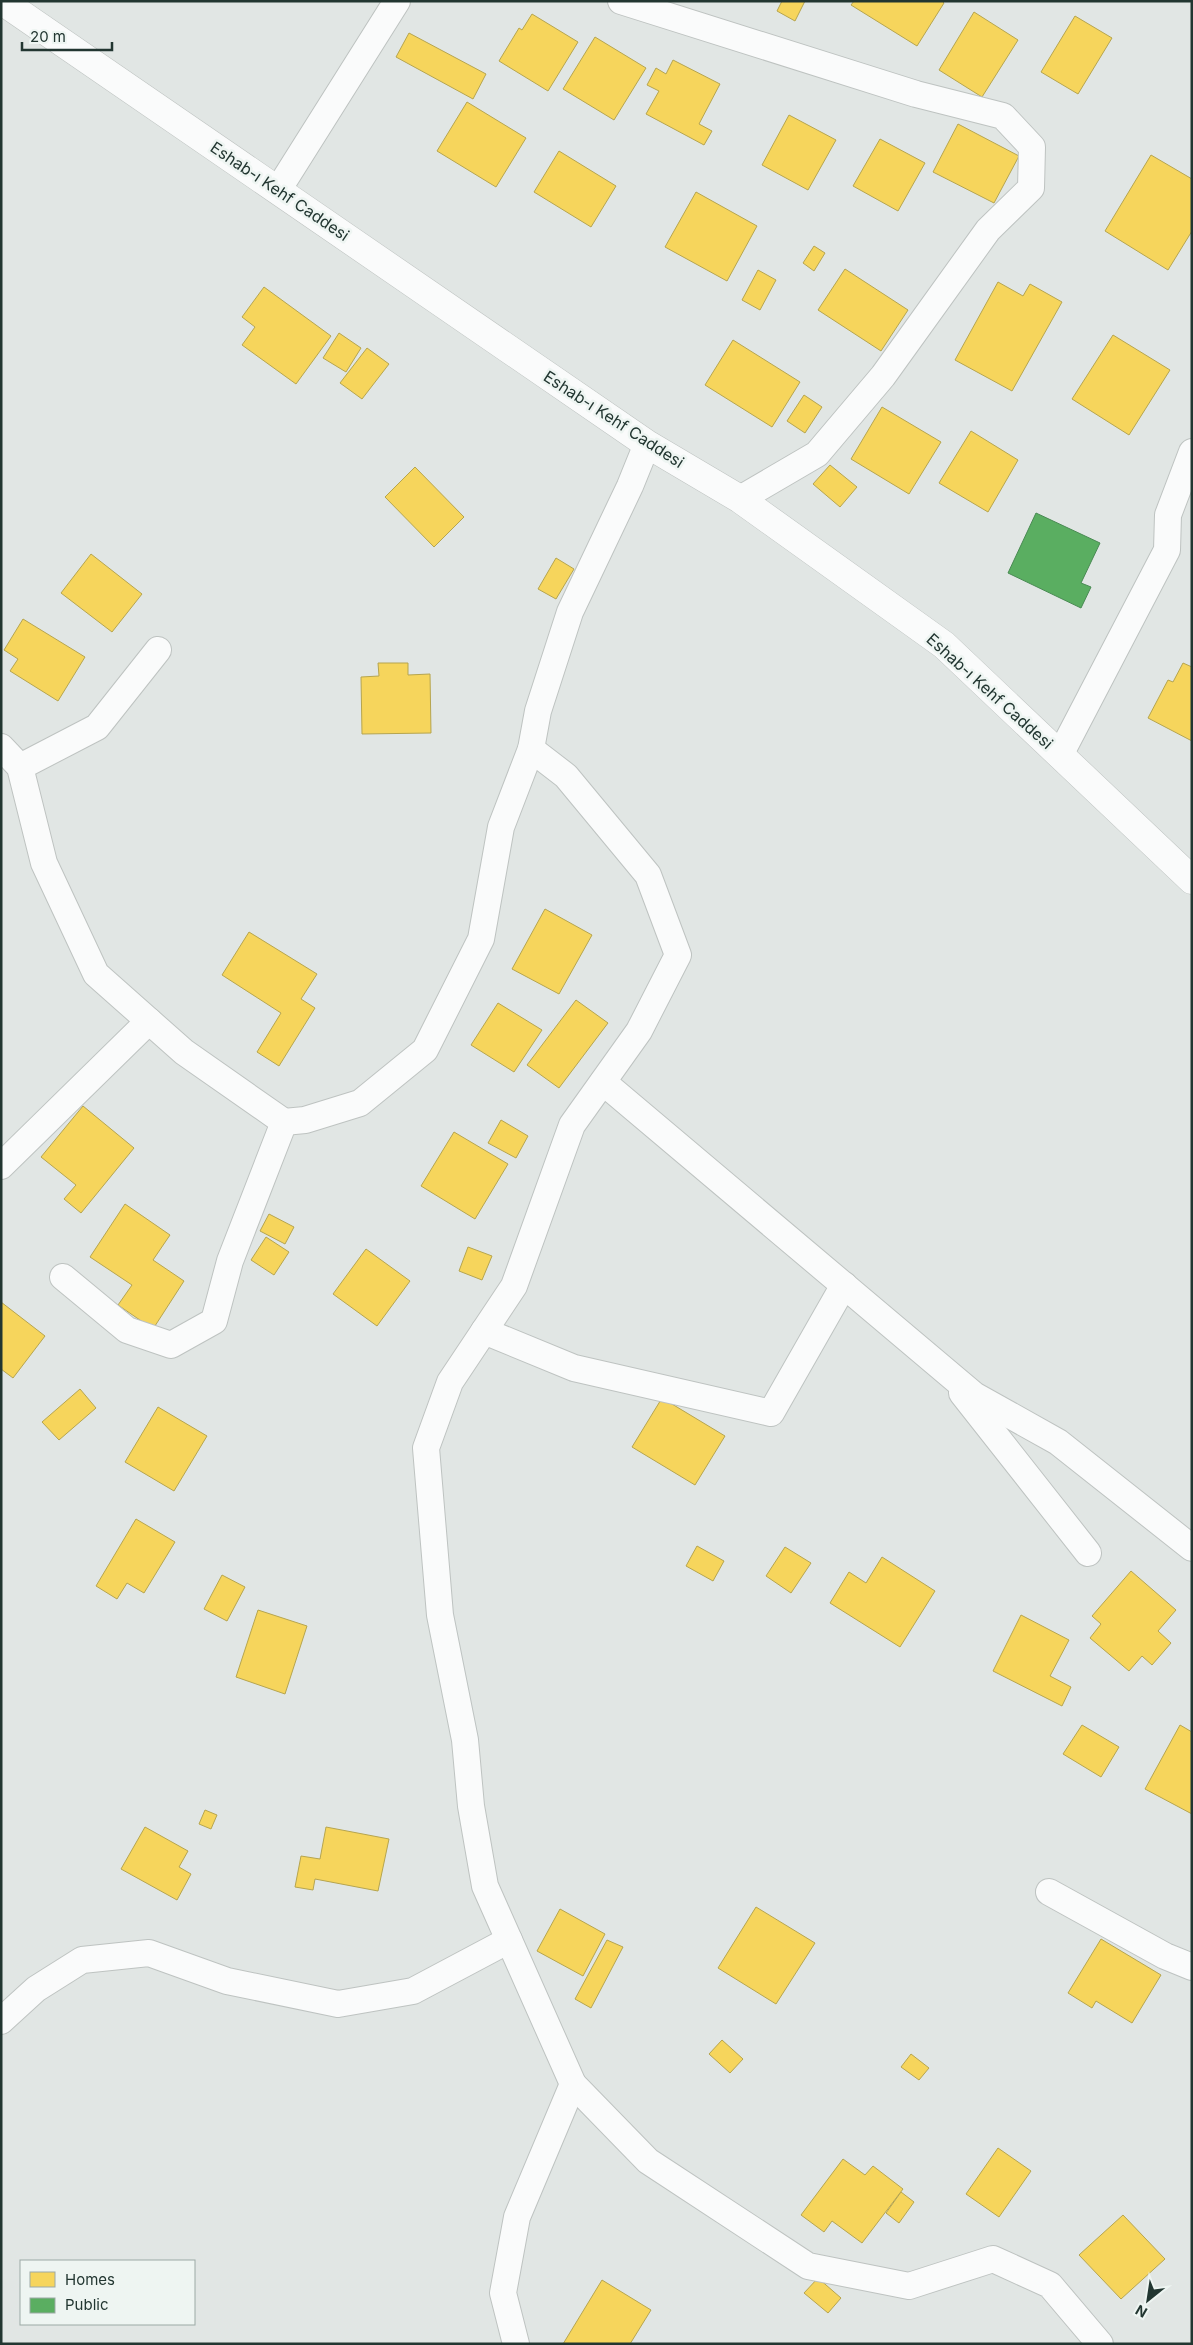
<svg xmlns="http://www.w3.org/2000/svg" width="1193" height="2345" font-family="Inter,sans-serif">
  <rect width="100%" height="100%" fill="#e1e6e4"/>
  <!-- homes -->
  <g fill="#f6d55c" stroke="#b6a54f">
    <path d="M782 1H805L795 21 777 11Z"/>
    <path d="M854 1H942L944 3 917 46 851 5Z"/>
    <path d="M974 12 1018 40 982 97 939 70Z"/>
    <path d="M532 14 578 42 548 91 499 61 519 28 522 30Z"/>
    <path d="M1075 16 1112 38 1078 94 1041 72Z"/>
    <path d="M409 33 486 74 473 99 396 57Z"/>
    <path d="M595 37 646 68 614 120 563 89Z"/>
    <path d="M673 60 720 84 699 124 712 131 704 145 646 114 659 91 647 85 656 68 666 74Z"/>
    <path d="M467 102 526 138 496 187 437 151Z"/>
    <path d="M789 115 836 140 808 190 762 165Z"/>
    <path d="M958 124 1019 156 994 203 933 172Z"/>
    <path d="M880 139 925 163 898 211 853 186Z"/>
    <path d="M559 151 616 186 591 227 534 192Z"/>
    <path d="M1151 155 1192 179V231L1168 270 1105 231Z"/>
    <path d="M696 192 757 226 727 281 665 247Z"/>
    <path d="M814 246 825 253 814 271 803 263Z"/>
    <path d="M845 269 908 310 881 351 818 310Z"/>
    <path d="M758 270 776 280 760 310 742 300Z"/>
    <path d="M998 282 1023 296 1030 284 1062 302 1012 391 955 360Z"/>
    <path d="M264 287 331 336 296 384 242 345 255 327 242 317Z"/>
    <path d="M339 333 361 348 346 372 323 358Z"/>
    <path d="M1113 335 1170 370 1129 435 1072 399Z"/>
    <path d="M733 340 800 382 772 427 705 385Z"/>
    <path d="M367 348 389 364 362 399 340 383Z"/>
    <path d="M804 395 822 407 805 433 787 421Z"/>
    <path d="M882 407 941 442 909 494 851 459Z"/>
    <path d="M971 431 1018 460 988 512 939 483Z"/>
    <path d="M830 465 857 487 840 507 813 484Z"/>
    <path d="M415 467 464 517 434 547 385 497Z"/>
    <path d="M91 554 142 594 112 632 61 593Z"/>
    <path d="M556 558 574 569 556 599 538 589Z"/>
    <path d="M23 619 85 657 58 701 10 671 18 659 4 650Z"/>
    <path d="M378 663H408V675L430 674 431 733 362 734 361 677 379 676Z"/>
    <path d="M1183 663 1192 667V741L1148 718 1168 680 1173 682Z"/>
    <path d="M545 909 592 935 559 994 512 969Z"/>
    <path d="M249 932 317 974 301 999 315 1008 279 1066 257 1052 281 1013 222 975Z"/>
    <path d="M576 1000 608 1023 559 1088 527 1065Z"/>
    <path d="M498 1003 542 1030 514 1072 471 1045Z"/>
    <path d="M83 1106 134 1148 81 1213 64 1199 76 1185 41 1157Z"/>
    <path d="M501 1120 528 1136 516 1158 488 1143Z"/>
    <path d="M454 1132 508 1164 475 1219 421 1186Z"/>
    <path d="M125 1204 170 1235 153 1260 184 1281 153 1329 118 1305 132 1285 90 1257Z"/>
    <path d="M269 1214 294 1227 285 1244 260 1231Z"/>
    <path d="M266 1237 289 1252 274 1275 251 1260Z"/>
    <path d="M468 1247 492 1256 482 1280 459 1271Z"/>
    <path d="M366 1249 410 1281 377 1326 333 1294Z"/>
    <path d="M1 1302 45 1336 13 1378 1 1369Z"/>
    <path d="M80 1389 96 1408 59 1440 42 1422Z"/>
    <path d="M662 1398 725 1436 695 1485 632 1447Z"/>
    <path d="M158 1407 207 1436 174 1491 125 1462Z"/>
    <path d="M136 1519 175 1542 144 1593 127 1583 117 1599 96 1586Z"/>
    <path d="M697 1546 724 1561 713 1581 686 1566Z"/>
    <path d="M785 1547 811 1563 791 1593 766 1576Z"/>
    <path d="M882 1557 935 1591 900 1647 830 1603 849 1572 866 1583Z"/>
    <path d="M1131 1571 1176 1610 1158 1631 1171 1643 1152 1665 1142 1656 1129 1671 1090 1638 1101 1624 1092 1616Z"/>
    <path d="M222 1575 245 1587 227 1621 204 1609Z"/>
    <path d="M258 1610 307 1626 285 1694 236 1677Z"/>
    <path d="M1021 1615 1069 1640 1050 1676 1071 1687 1062 1706 993 1671Z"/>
    <path d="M1082 1725 1119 1747 1101 1777 1063 1754Z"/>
    <path d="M1180 1725 1192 1732V1814L1145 1789Z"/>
    <path d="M205 1810 217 1815 211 1829 199 1824Z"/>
    <path d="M145 1827 188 1851 179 1867 191 1874 177 1900 121 1869Z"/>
    <path d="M326 1827 389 1839 378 1891 315 1879 313 1890 295 1887 301 1856 320 1859Z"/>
    <path d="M756 1907 815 1943 776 2004 718 1968Z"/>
    <path d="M560 1909 605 1934 583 1976 537 1951Z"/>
    <path d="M1101 1939 1161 1975 1132 2023 1096 2001 1092 2008 1068 1993Z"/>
    <path d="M607 1940 623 1947 591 2008 575 1999Z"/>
    <path d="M722 2040 743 2059 730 2073 709 2054Z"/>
    <path d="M911 2054 929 2068 919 2080 901 2067Z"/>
    <path d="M998 2148 1031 2171 999 2217 966 2194Z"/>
    <path d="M843 2159 865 2175 873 2166 903 2189 862 2243 832 2221 824 2232 801 2215Z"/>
    <path d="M901 2192 914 2202 899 2223 886 2213Z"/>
    <path d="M1123 2215 1165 2259 1121 2299 1079 2255Z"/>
    <path d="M818 2278 841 2298 828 2313 804 2293Z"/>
    <path d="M602 2280 651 2310 630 2344H563Z"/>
  </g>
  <!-- public -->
  <path fill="#5aae61" stroke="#498a53" d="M1036 513 1100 543 1081 583 1091 587 1081 608 1008 573Z"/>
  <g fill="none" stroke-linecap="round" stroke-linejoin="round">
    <defs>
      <g id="minor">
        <path d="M621 1 916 94 1003 116 1032 147 1031 188 988 230 883 376 817 454 740 499"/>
        <path d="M278 190 397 1"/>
        <path d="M1 747 20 767 44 863 96 974 184 1052 284 1122 305 1120 360 1103 425 1050 481 939 501 827 531 749 538 711 570 612 630 486 647 444"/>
        <path d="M531 749 566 776 648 875 678 955 639 1031 572 1125 514 1286 450 1382 426 1448 440 1615 465 1740 471 1806 485 1886 573 2084 648 2161 808 2266 909 2286 993 2259 1050 2285 1100 2344"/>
        <path d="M1060 755 1167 550 1168 515 1192 452"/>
        <path d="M20 767 97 727 158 650"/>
        <path d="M603 1082 974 1395 1058 1442 1192 1548"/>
        <path d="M1 1166 149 1021"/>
        <path d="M63 1277 127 1330 171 1345 214 1321 230 1261 284 1122"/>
        <path d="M484 1331 574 1368 771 1413 844 1285"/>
        <path d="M962 1393 1088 1553"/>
        <path d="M1049 1892 1165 1956 1192 1967"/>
        <path d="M1 2021 36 1989 82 1960 149 1953 227 1981 338 2004 413 1991 509 1940"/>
        <path d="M516 2344 503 2293 517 2217 573 2084"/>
      </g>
      <path id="tertiary" d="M2 1 647 444 740 499 944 645 1192 880"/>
    </defs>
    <!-- minor casing -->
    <use href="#minor" stroke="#bec3c1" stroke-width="28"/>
    <!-- tertiary casing -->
    <use href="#tertiary" stroke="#bec3c1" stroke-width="29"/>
    <!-- minor -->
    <use href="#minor" stroke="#fafbfb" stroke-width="26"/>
    <!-- tertiary -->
    <use href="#tertiary" stroke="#fafbfb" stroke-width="28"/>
  </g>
  <g text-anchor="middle" stroke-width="5" stroke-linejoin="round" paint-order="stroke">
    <!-- street labels -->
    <g font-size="16" fill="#223631" stroke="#eef5f2">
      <text transform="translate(280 191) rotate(34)" y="6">Eshab-ı Kehf Caddesi</text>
      <text transform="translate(614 419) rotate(33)" y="6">Eshab-ı Kehf Caddesi</text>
      <text transform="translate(990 691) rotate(42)" y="6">Eshab-ı Kehf Caddesi</text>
    </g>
  </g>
  <!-- border -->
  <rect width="1193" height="2345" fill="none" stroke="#223631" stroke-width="5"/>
  <!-- legend -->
  <rect x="20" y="2260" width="175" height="65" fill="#eef5f2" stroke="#9ca9a5"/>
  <rect x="30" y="2272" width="25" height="15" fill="#f6d55c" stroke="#9ca9a5"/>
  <text x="65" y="2285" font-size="15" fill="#223631">Homes</text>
  <rect x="30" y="2298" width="25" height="15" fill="#5aae61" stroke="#9ca9a5"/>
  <text x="65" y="2310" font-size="15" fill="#223631">Public</text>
  <!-- north arrow -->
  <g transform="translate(1148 2300) rotate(210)" stroke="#eef5f2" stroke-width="4" paint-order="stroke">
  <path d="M0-4L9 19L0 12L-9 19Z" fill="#223631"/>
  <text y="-8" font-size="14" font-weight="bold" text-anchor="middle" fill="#223631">N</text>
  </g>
  <!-- scale -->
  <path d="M22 42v8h90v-8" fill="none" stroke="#223631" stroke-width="2.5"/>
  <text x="30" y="42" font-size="15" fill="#223631" stroke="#eef5f2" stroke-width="4" paint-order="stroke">20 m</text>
</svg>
